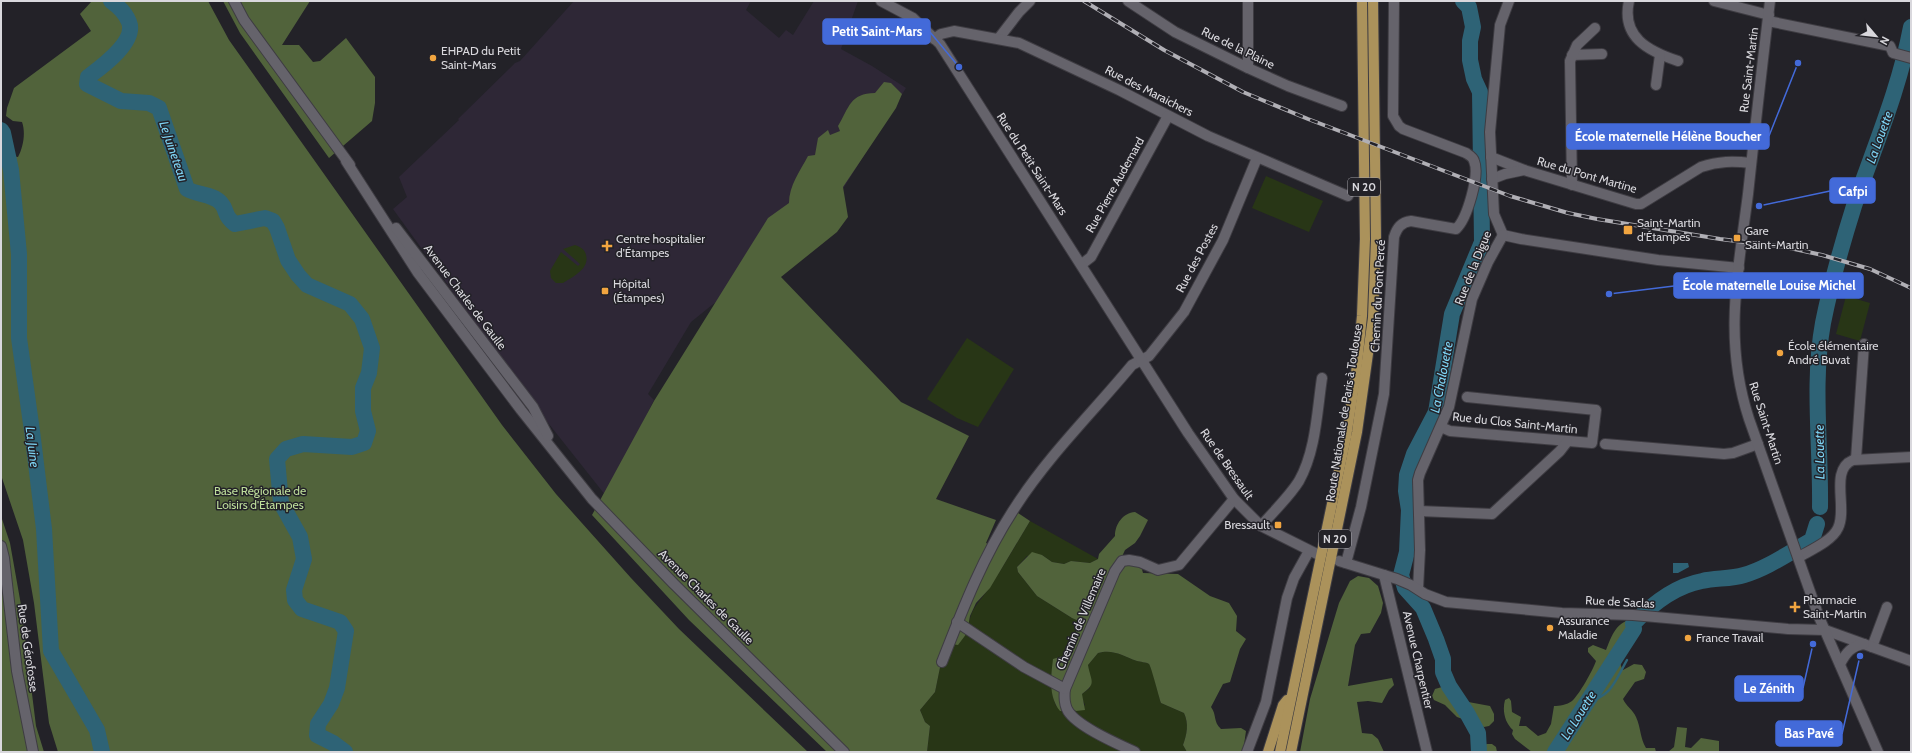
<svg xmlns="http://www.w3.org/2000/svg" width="1912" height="753" font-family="Cabin,sans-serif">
  <rect width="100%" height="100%" fill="#232228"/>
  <!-- medical -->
  <path fill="#2e2736" d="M574 1H751L746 10 779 38 786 30 793 35 814 1H858L841 49 872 66 906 88 826 216 770 267 712 305 691 322 648 394 654 400 606 496 545 419 393 209 407 197 399 177 459 120 458 119 515 63 520 61Z"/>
  <!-- green -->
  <g fill="#283616">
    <path d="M1266 176 1323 201 1309 232 1252 208Z"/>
    <path d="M575 245C580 247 585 249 586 255 590 269 572 277 563 283H556L551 278 550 271 561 252 578 266 580 264 563 249Z"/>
    <path d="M1846 296 1870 303 1860 341 1836 334Z"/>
    <path d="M967 338 1014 369 978 427 957 418 927 399Z"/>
    <path d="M1030 521 1098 559 1090 563 1071 561 1064 564 1052 562 1042 555 1027 556 1017 567 1018 572 1037 596 1072 618 1081 621 1063 656 1058 657C1048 671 1050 690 1056 706L1069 707 1076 711 1085 705 1082 698V694L1090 688 1088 665 1098 653C1114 649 1122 656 1137 661 1140 662 1146 662 1149 664 1152 666 1159 697 1161 703L1184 713C1189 724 1187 734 1183 745L1187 752H927L930 726 925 722 920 710 935 692 945 643 967 633C971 604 979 605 993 582 1006 562 1018 541 1030 521Z"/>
  </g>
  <!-- forest -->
  <g fill="#51633b">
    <path d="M92 1H208L229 40 502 425 556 494 631 578 679 629 808 752H58L49 723 34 603 23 540 1 475V143L5 155 18 157C23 148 26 133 22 122L13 121 6 116 7 108 14 88 91 31 80 14Z"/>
    <path d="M223 1H310L282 45H299L313 62 320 61 346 38 375 77V103L372 121 329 158 240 33Z"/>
    <path d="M884 82 891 83 902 94 896 108 843 187 848 217 837 232 781 277 901 402 969 436 936 499 996 520 986 543 996 547 1018 513 1030 521 990 588 976 603 970 616 967 633 958 645 945 643 935 692 920 710 925 722 930 726 927 752H827L689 620 592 515 654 401 768 218 789 203C789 186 800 171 808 156L815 155 818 138 828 130 830 135 840 131 838 126C849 108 850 93 875 93Z"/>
    <path d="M1135 512 1148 520 1140 536 1135 543 1125 550 1119 563 1137 564 1141 566 1143 573 1178 574 1210 596 1229 603 1237 616 1236 631 1246 639 1240 649 1230 682 1223 684 1211 707C1217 715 1213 722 1221 729L1241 728 1246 731 1243 752H1187L1183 745C1187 734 1189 724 1184 713L1161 703C1159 697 1151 666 1149 664 1146 662 1140 662 1137 661 1122 656 1114 649 1098 653L1088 665C1091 682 1097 683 1082 694L1085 710 1076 711 1069 707 1065 711H1060C1048 696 1051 676 1053 659L1063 656 1081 622 1072 618 1037 596 1018 572 1017 567 1032 552 1042 555 1052 562 1064 564 1071 561 1090 563 1098 559 1099 554 1115 536C1115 524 1123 513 1135 512Z"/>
    <path d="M1 516 10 543 21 605 36 726 44 752H1Z"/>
    <path d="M1358 576 1369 578 1378 586 1383 603 1381 613 1370 633 1361 634 1355 645 1348 686 1392 678 1394 685 1389 690 1382 703 1368 701 1357 702 1362 733 1372 734 1378 739 1384 752H1300L1310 699 1339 603 1350 581Z"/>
    <path d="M1629 620 1634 623C1629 636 1614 657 1623 670L1634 664 1642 665 1646 672 1644 679 1635 682 1623 699C1626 706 1633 710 1636 717 1641 728 1640 738 1646 748H1655L1656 752H1532L1515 739 1512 734 1513 730C1505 723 1502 711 1505 700L1509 698 1511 701 1512 712 1521 717 1519 726H1526L1538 736 1546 733 1551 724 1554 706C1559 706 1567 705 1572 701 1579 695 1593 670 1596 661L1588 652V648L1593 645 1606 650C1611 638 1615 624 1629 620Z"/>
    <path d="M1442 687 1450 694 1463 701 1490 706 1494 714V721L1489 726 1484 727 1457 717 1445 705 1434 700 1432 696 1435 689Z"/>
    <path d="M1677 727 1687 728 1685 747 1691 748 1701 738 1719 741V752H1668L1674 747Z"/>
    <path d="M1487 744H1492L1496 747 1497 752H1475L1477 747Z"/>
  </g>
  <!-- water -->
  <path fill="#2e6376" d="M1673 563H1688L1689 567 1678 573H1673Z"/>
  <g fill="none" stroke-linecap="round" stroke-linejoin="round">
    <!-- stream -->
    <path stroke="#2e6376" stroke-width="2.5" d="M1587 702C1612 696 1615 681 1627 660"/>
    <!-- river -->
    <g stroke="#2e6376" stroke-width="16">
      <path d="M111 1C118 6 126 14 129 22 137 42 100 68 88 77L87 84 121 101 149 103 159 108 187 189C197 195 213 194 221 203 228 211 223 215 235 224L265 218 273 221 277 228 288 260 298 275 307 285 350 304 362 319 372 348 369 373 363 388V411L368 431 364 443 352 447 303 444 286 449 277 459 281 503 300 537 304 559 294 590 295 600 302 609 340 622 346 631 337 688 331 704 318 724 317 735 333 743 345 752"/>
      <path d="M1463 1 1469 7 1473 27 1470 41V60L1474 79 1480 92 1482 242 1452 314 1436 412 1414 454 1407 475 1406 491 1409 510 1407 552 1401 575 1405 588 1423 608 1436 639 1443 659V672L1449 686 1467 713 1478 733 1479 752"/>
      <path d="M1 130 3 133 11 170 19 254V338L32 431 44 529 51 651 97 730 102 752"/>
      <path d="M1820 507C1821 446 1812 383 1823 323 1831 283 1842 244 1854 206 1875 145 1899 90 1911 27"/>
      <path d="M1555 752 1634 629 1633 624C1651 605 1675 586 1702 581 1716 578 1731 579 1744 575 1768 568 1790 552 1812 540L1817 524"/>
    </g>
    <defs>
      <g id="minor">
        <path d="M1128 1 1175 32 1248 68 1288 86 1342 106"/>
        <path d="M1629 1C1621 37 1648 51 1678 61"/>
        <path d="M1714 1 1769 15"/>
        <path d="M1768 21 1890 46 1893 53 1911 58"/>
        <path d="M999 38 1019 12 1030 1"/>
        <path d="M934 39 941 34 954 31 1019 43 1119 90 1208 136 1348 196"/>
        <path d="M1572 55 1602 54"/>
        <path d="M1248 68V1"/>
        <path d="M1656 85 1660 55"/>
        <path d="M1491 157 1524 170 1636 204H1641L1701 167C1719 161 1733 161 1751 163"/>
        <path d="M1492 179 1505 174 1524 170"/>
        <path d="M1572 185 1570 61 1577 45 1595 28"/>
        <path d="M1503 235 1521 239 1658 260 1739 268"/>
        <path d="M1503 235 1494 214 1490 132 1500 25 1509 1"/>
        <path d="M1082 264 1091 257 1168 116"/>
        <path d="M1441 427 1450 431 1592 443 1596 410 1467 397"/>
        <path d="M1605 444 1724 454 1733 453 1758 444"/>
        <path d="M1856 459 1864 344"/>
        <path d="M1419 511 1492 514 1560 451 1567 442"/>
        <path d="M1261 526C1273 512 1289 497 1299 481 1316 451 1317 411 1322 378"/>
        <path d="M1799 557C1811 550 1832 541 1838 528 1848 508 1829 470 1853 460L1911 457"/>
        <path d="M1346 563 1361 507 1384 394 1394 237C1397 228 1401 222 1411 221L1456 229C1467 219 1480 175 1474 161 1473 157 1469 155 1466 153L1403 129 1399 126 1393 116 1394 1"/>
        <path d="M1384 575 1427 752"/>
        <path d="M1418 589 1420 550 1418 480 1420 473 1449 407 1472 299 1488 262 1503 235"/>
        <path d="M957 622 1024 667 1065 689C1064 697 1064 704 1068 711 1078 727 1118 744 1135 752"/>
        <path d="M1872 647 1887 607"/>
        <path d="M942 662C963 608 984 554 1016 506 1049 455 1094 411 1132 365L1149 356 1184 312 1223 240 1257 158"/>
        <path d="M1065 689 1115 571 1122 561 1129 560 1140 562 1158 570 1179 565 1234 499"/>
        <path d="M1247 752 1266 702 1287 598 1294 578 1309 551"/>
      </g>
      <g id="tertiary">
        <path d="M881 1 913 18 940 44 1188 433 1234 499 1261 526 1317 554"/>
        <path d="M1 546 4 558 17 671 33 752"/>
        <path d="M1339 561 1397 579 1411 585 1425 594 1446 602 1562 613 1633 615 1788 629 1825 630 1911 661"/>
      </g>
      <g id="secondary">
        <path d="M234 1 244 20 350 165"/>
        <path d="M1770 1C1762 65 1755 129 1748 194 1738 273 1723 340 1749 419L1819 617 1878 752"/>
        <path d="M346 161 418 273 521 410 592 499 674 584 844 752"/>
        <path d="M396 228 533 407 548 436"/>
        <path d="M1840 664C1846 653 1851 646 1864 644"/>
      </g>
      <g id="primary">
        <path d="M1268 752 1283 705 1287 700"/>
        <path d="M1280 752 1346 437 1356 373 1362 316 1365 239 1362 1"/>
        <path d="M1291 752 1357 432 1373 318 1376 239 1373 1"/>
      </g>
    </defs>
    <!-- minor casing -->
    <use href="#minor" stroke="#3e3c42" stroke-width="12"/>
    <!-- tertiary casing -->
    <use href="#tertiary" stroke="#3e3c42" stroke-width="12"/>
    <!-- secondary casing -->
    <use href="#secondary" stroke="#3e3c42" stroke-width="12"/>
    <!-- primary casing -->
    <use href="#primary" stroke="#3e3c42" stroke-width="12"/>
    <!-- minor -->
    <use href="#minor" stroke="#65636b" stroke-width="10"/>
    <!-- tertiary -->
    <use href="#tertiary" stroke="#65636b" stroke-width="10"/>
    <!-- secondary -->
    <use href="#secondary" stroke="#65636b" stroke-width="10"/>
    <!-- primary -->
    <use href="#primary" stroke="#ab925b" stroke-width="10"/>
    <defs>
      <path id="rail" d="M1084 1 1164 50 1243 92 1308 119 1510 196 1568 213 1597 219 1720 239 1785 247 1822 255 1870 269 1911 288"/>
    </defs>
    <!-- rail casing -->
    <use href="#rail" stroke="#b0afb5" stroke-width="4"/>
    <!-- rail -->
    <use href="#rail" stroke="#232228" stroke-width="2.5" stroke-dasharray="8" stroke-linecap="butt"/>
  </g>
  <!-- markers -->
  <g fill="#f1a540" stroke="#232228" stroke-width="1.5">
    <circle cx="433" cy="58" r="4"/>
    <rect x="1623" y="225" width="10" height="10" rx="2"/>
    <rect x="1733" y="234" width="8" height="8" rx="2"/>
    <path d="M605 240h4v4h4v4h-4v4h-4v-4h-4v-4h4z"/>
    <rect x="601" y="287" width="8" height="8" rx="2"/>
    <circle cx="1780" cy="353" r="4"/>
    <rect x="1274" y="521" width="8" height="8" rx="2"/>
    <path d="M1793 601h4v4h4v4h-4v4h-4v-4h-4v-4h4z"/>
    <circle cx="1550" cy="628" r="4"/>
    <circle cx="1688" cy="638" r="4"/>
  </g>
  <g text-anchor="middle" stroke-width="3" stroke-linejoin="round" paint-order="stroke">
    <!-- shield labels -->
    <g fill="#232228" stroke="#a2a1a7" stroke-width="1">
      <rect x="1348" y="178" width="32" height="18" rx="3"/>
      <rect x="1319" y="530" width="32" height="18" rx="3"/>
    </g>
    <g font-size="11" font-weight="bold" fill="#d9d8dd">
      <text x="1364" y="191">N 20</text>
      <text x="1335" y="543">N 20</text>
    </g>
    <!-- street labels -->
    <g font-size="12" fill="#d9d8dd" stroke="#232228">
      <text transform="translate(1238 48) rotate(26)" y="4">Rue de la Plaine</text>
      <text transform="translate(1749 70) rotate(-83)" y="4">Rue Saint-Martin</text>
      <text transform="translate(1149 91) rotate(27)" y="4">Rue des Maraichers</text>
      <text transform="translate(1032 164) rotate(57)" y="4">Rue du Petit Saint-Mars</text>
      <text transform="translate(1587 175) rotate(16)" y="4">Rue du Pont Martine</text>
      <text transform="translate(1115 185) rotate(-61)" y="4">Rue Pierre Audemard</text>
      <text transform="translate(1197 258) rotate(-62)" y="4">Rue des Postes</text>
      <text transform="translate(1473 268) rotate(-68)" y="4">Rue de la Digue</text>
      <text transform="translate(1378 296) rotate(-87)" y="4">Chemin du Pont Percé</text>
      <text transform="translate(465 297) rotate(53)" y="4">Avenue Charles de Gaulle</text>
      <text transform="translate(1344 413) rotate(-81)" y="4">Route Nationale de Paris à Toulouse</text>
      <text transform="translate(1515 423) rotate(6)" y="4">Rue du Clos Saint-Martin</text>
      <text transform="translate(1766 423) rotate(72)" y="4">Rue Saint-Martin</text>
      <text transform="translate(1227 464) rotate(55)" y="4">Rue de Bressault</text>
      <text transform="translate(706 597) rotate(45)" y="4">Avenue Charles de Gaulle</text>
      <text transform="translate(1620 602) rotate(3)" y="4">Rue de Saclas</text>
      <text transform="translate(1081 619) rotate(-67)" y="4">Chemin de Villemaire</text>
      <text transform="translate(28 648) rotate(82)" y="4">Rue de Gérofosse</text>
      <text transform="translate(1418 660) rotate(77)" y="4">Avenue Charpentier</text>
    </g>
    <!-- poi labels -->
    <g font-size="12" fill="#d9d8dd" stroke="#232228" text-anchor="start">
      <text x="441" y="55">EHPAD du Petit<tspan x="441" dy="14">Saint-Mars</tspan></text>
      <text x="1637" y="227">Saint-Martin<tspan x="1637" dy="14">d'Étampes</tspan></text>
      <text x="1745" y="235">Gare<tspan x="1745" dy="14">Saint-Martin</tspan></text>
      <text x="616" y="243">Centre hospitalier<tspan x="616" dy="14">d'Étampes</tspan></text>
      <text x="613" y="288">Hôpital<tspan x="613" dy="14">(Étampes)</tspan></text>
      <text x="1788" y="350">École élémentaire<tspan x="1788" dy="14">André Buvat</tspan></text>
      <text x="1270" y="529" text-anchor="end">Bressault</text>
      <text x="1803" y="604">Pharmacie<tspan x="1803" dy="14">Saint-Martin</tspan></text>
      <text x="1558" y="625">Assurance<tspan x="1558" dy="14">Maladie</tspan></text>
      <text x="1696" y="642">France Travail</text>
    </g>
    <!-- park labels -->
    <g font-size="12" fill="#bede9b" stroke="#232228">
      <text x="260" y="495">Base Régionale de<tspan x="260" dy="14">Loisirs d'Étampes</tspan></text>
    </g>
    <!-- water labels -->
    <g font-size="13" font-style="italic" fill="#7dd3f3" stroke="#232228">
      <text transform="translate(1879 137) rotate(-70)" y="5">La Louette</text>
      <text transform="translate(174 151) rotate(71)" y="5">Le Juineteau</text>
      <text transform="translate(1441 377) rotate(-79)" y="5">La Chalouette</text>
      <text transform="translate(33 447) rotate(83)" y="5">La Juine</text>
      <text transform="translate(1819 452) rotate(-91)" y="5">La Louette</text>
      <text transform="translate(1578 715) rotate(-58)" y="5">La Louette</text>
    </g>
  </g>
  <!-- callouts -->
  <path fill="none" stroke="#436ad9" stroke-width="1.5" d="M959 67L930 32M1798 63L1769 136M1759 206L1830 191M1609 294L1674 286M1813 644L1803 688M1860 656L1842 734"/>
  <g fill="#436ad9" stroke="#232228" stroke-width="1.5">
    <circle cx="959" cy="67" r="4"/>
    <circle cx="1798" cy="63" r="4"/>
    <circle cx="1759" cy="206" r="4"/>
    <circle cx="1609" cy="294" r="4"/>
    <circle cx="1813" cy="644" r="4"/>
    <circle cx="1860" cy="656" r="4"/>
  </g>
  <g fill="#436ad9" stroke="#436ad9" stroke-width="1.5">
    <rect x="823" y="19" width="107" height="25" rx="4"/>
    <rect x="1567" y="124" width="202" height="25" rx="4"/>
    <rect x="1830" y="178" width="45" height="25" rx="4"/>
    <rect x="1674" y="273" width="189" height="25" rx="4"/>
    <rect x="1735" y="676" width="68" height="25" rx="4"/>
    <rect x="1776" y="721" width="66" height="25" rx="4"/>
  </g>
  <g font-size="13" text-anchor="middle" font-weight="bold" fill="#fff">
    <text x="877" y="36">Petit Saint-Mars</text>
    <text x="1668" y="141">École maternelle Hélène Boucher</text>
    <text x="1853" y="196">Cafpi</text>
    <text x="1769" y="290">École maternelle Louise Michel</text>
    <text x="1769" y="693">Le Zénith</text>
    <text x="1809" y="738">Bas Pavé</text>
  </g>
  <!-- border -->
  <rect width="1912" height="753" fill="none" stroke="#d9d8dd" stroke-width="4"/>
  <!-- north arrow -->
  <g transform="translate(1876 36) rotate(118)" stroke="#232228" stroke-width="3" paint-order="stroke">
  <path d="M0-3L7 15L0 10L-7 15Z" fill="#d9d8dd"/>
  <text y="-6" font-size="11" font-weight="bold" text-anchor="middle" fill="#d9d8dd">N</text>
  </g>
</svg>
